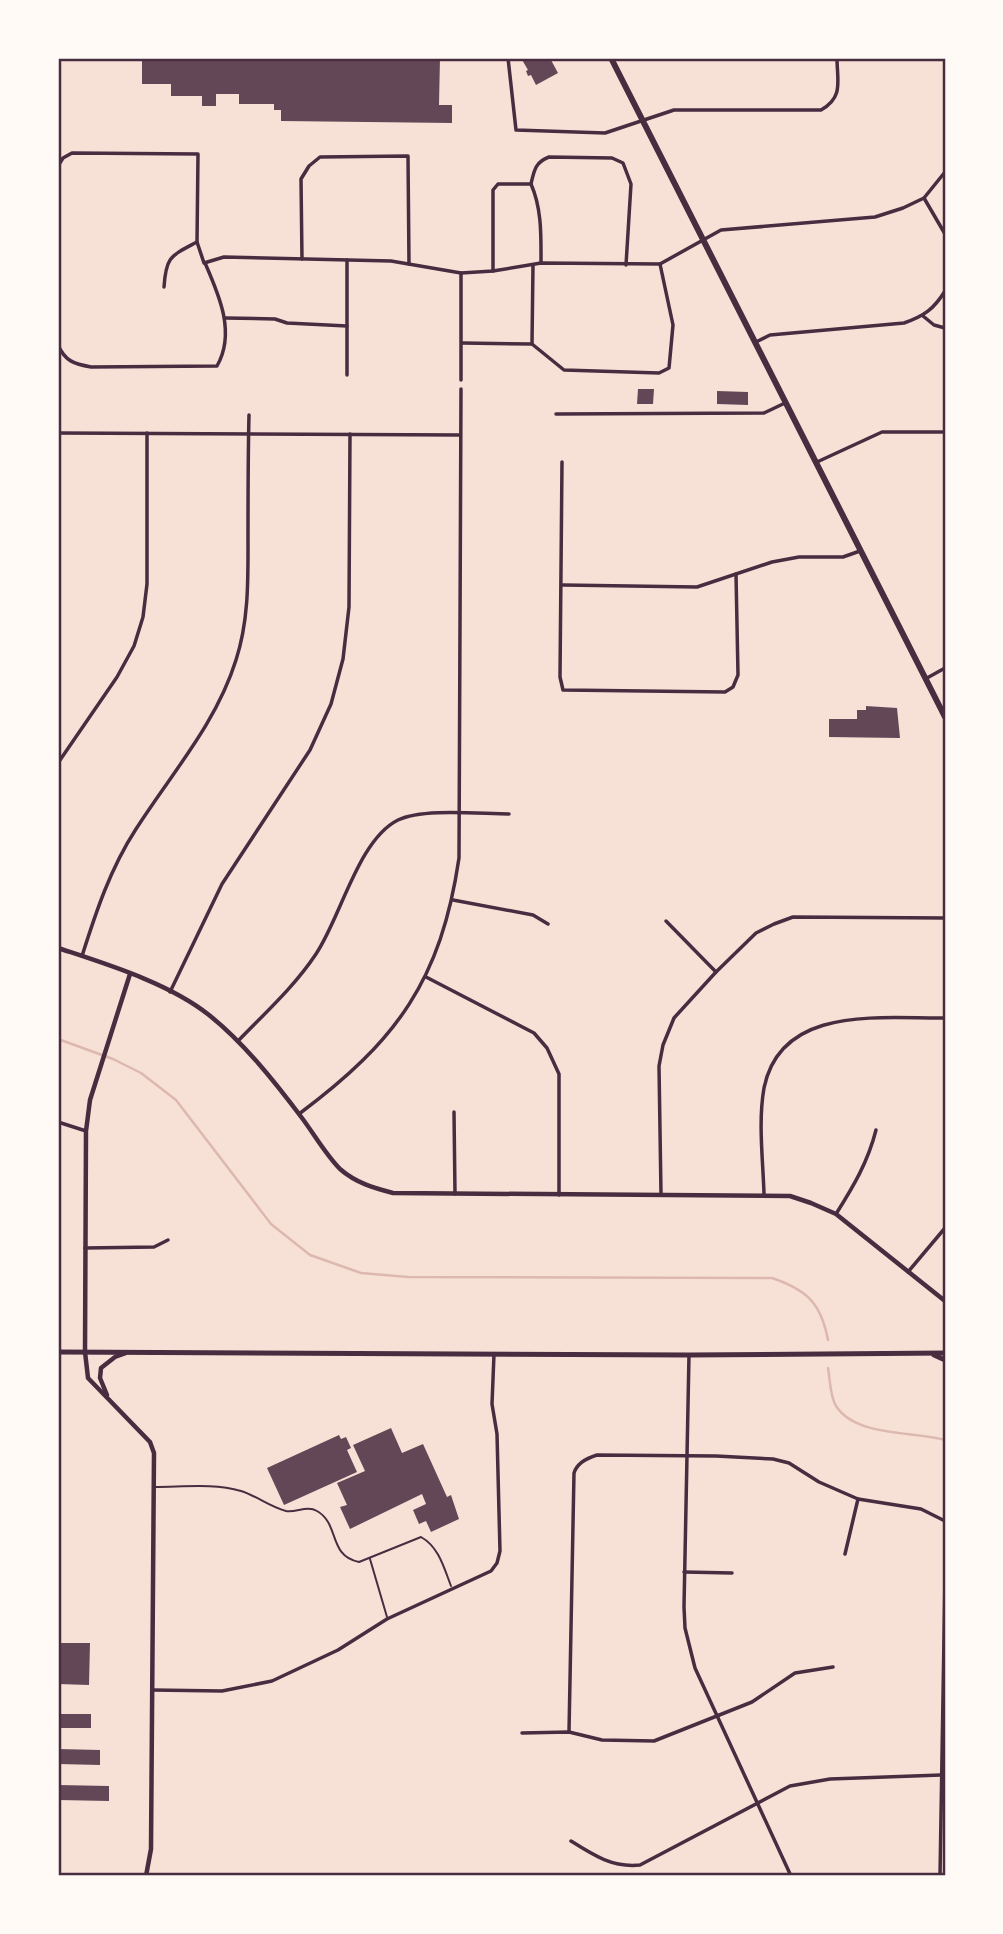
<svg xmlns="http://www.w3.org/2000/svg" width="1003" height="1934" font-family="Poppins,sans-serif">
  <rect width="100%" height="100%" fill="#f7e1d7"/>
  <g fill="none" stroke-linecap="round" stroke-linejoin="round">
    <!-- stream -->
    <g stroke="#dcb8b0" stroke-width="2.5">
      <path d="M58 1039 113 1059 141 1073 176 1100 271 1224 310 1255 361 1273 408 1277 772 1278C807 1290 821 1303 828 1340"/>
      <path d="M828 1368C830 1379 830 1397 836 1406 856 1437 913 1431 945 1440"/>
    </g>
  </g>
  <!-- building -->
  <g fill="#644757">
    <path d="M142 58H440L439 105H452V123L281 121V110H274V104H239V94H216V106H202V96H171V84H142Z"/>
    <path d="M521 58H556L551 60 558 73 536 85 531 75 528 76 526 71 528 70Z"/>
    <path d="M638 389H654L653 404H637Z"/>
    <path d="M717 391 748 392V405L717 404Z"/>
    <path d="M866 706 897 708 900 738 829 737V719H857V710H866Z"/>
    <path d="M391 1428 402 1453 423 1444 447 1497 451 1495 459 1519 431 1532 426 1521 419 1524 413 1510 426 1504 422 1494 350 1529 340 1507 347 1505 337 1483 365 1471 353 1445Z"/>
    <path d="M339 1435 341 1439 346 1437 351 1448 347 1450 357 1472 284 1505 267 1468Z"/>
    <path d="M58 1643H90L89 1685 58 1684Z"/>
    <rect x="58" y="1714" width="33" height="14"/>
    <path d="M58 1749 100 1750V1765L58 1764Z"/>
    <path d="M58 1785 109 1786V1801L58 1800Z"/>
  </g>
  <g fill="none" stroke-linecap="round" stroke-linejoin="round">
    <!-- service -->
    <g stroke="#4a2c40" stroke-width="2">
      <path d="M155 1487C183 1487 214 1483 241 1491 257 1496 270 1507 286 1511 296 1513 307 1505 317 1511 340 1524 328 1556 359 1562L421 1537C439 1547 444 1568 451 1586"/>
      <path d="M370 1559 387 1617"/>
    </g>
    <!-- minor -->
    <g stroke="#4a2c40" stroke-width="3.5">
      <path d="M508 58 516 130 605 133 674 110H821C844 97 837 81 837 58"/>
      <path d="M58 166 63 158 72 153 198 154 197 242C171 256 166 256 164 287"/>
      <path d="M531 184C542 209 541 236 541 263"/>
      <path d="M924 198 945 234"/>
      <path d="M197 242 204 263 224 257 391 261 461 273 493 271 541 263 660 264 721 230 875 217 903 208 924 198 945 172"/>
      <path d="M58 257V345C65 361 74 364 91 367L217 366C236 333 219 295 205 263"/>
      <path d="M302 259 301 179 309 166 320 157 408 156 409 264"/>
      <path d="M493 271V190L498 184H531C534 171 535 162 549 157L612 158 623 163 631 184 626 265"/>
      <path d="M461 273V380"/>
      <path d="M923 316 934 325 945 328"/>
      <path d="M225 318 275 319 287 323 347 326"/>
      <path d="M756 342 770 335 904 323C924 316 934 309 945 291"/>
      <path d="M462 343 532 344 564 370 659 373 669 368 673 325 660 264"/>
      <path d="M532 344 533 265"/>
      <path d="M347 375V260"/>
      <path d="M556 414 764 413 785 403"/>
      <path d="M58 433 460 435"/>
      <path d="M562 462 560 677 563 690 725 692 733 687 738 675 736 574"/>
      <path d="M817 462 882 432H945"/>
      <path d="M563 585 697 587 772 562 799 557H843L860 551"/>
      <path d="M927 678 945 668"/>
      <path d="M58 763 117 677 134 646 143 617 147 584V433"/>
      <path d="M453 900 533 915 548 924"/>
      <path d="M666 921 716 972"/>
      <path d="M82 956C96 912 110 869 136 829 171 774 216 724 236 660 249 620 248 579 248 538 248 497 248 456 249 415"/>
      <path d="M426 977 534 1033 547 1048 559 1074V1195"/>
      <path d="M170 992 222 884 310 750 331 704 343 659 349 607 350 434"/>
      <path d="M238 1041C265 1013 294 987 316 954 341 917 358 840 398 820 423 808 480 814 509 814"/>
      <path d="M454 1112 455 1194"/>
      <path d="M299 1114C397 1041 441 980 459 858L461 389"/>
      <path d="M58 1122 86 1131"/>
      <path d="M661 1194 659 1066 663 1045 674 1018 716 972 756 933 774 924 793 917 945 918"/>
      <path d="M764 1194C763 1160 758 1122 764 1088 781 1004 882 1019 945 1018"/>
      <path d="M836 1214C853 1187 868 1162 876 1130"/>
      <path d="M85 1248 154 1247 168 1240"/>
      <path d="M908 1272 945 1228"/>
      <path d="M689 1355 684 1607 685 1628 695 1668 791 1876"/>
      <path d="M845 1554 858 1499"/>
      <path d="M684 1572 732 1573"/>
      <path d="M152 1690 222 1691 272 1681 338 1650 387 1619 491 1571 497 1563 500 1551 497 1434 492 1404 494 1354"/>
      <path d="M569 1732 574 1473C577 1463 587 1458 597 1455L716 1456 773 1459 789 1463 819 1482 858 1499 921 1509 945 1521"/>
      <path d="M522 1733 569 1732 602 1740 654 1741 752 1702 795 1673 833 1667"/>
      <path d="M571 1841C593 1855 613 1868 640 1865L790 1786 830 1779 941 1775"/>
      <path d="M940 1876 945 1577"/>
    </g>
    <!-- tertiary -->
    <g stroke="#4a2c40" stroke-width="4.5">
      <path d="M58 948C106 964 169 983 209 1015 244 1043 275 1082 302 1118 314 1134 326 1155 340 1169 356 1183 374 1188 393 1193L790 1196 811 1203 836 1214 945 1301"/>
      <path d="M130 974 90 1100 86 1131 85 1352 88 1378 150 1442 154 1453 151 1849 146 1876"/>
      <path d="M107 1395 100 1378 101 1368 115 1357 126 1353"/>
    </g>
    <!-- secondary -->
    <g stroke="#4a2c40" stroke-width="5">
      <path d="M58 1352 689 1355 945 1353"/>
      <path d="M934 1355 945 1360"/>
    </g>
    <!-- primary -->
    <path stroke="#4a2c40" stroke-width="6" d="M611 58 945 717"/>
  </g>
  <!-- border -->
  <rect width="1003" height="1934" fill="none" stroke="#fffaf5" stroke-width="119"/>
  <rect x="60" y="60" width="884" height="1814" fill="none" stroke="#4a2c40" stroke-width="2.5"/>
</svg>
